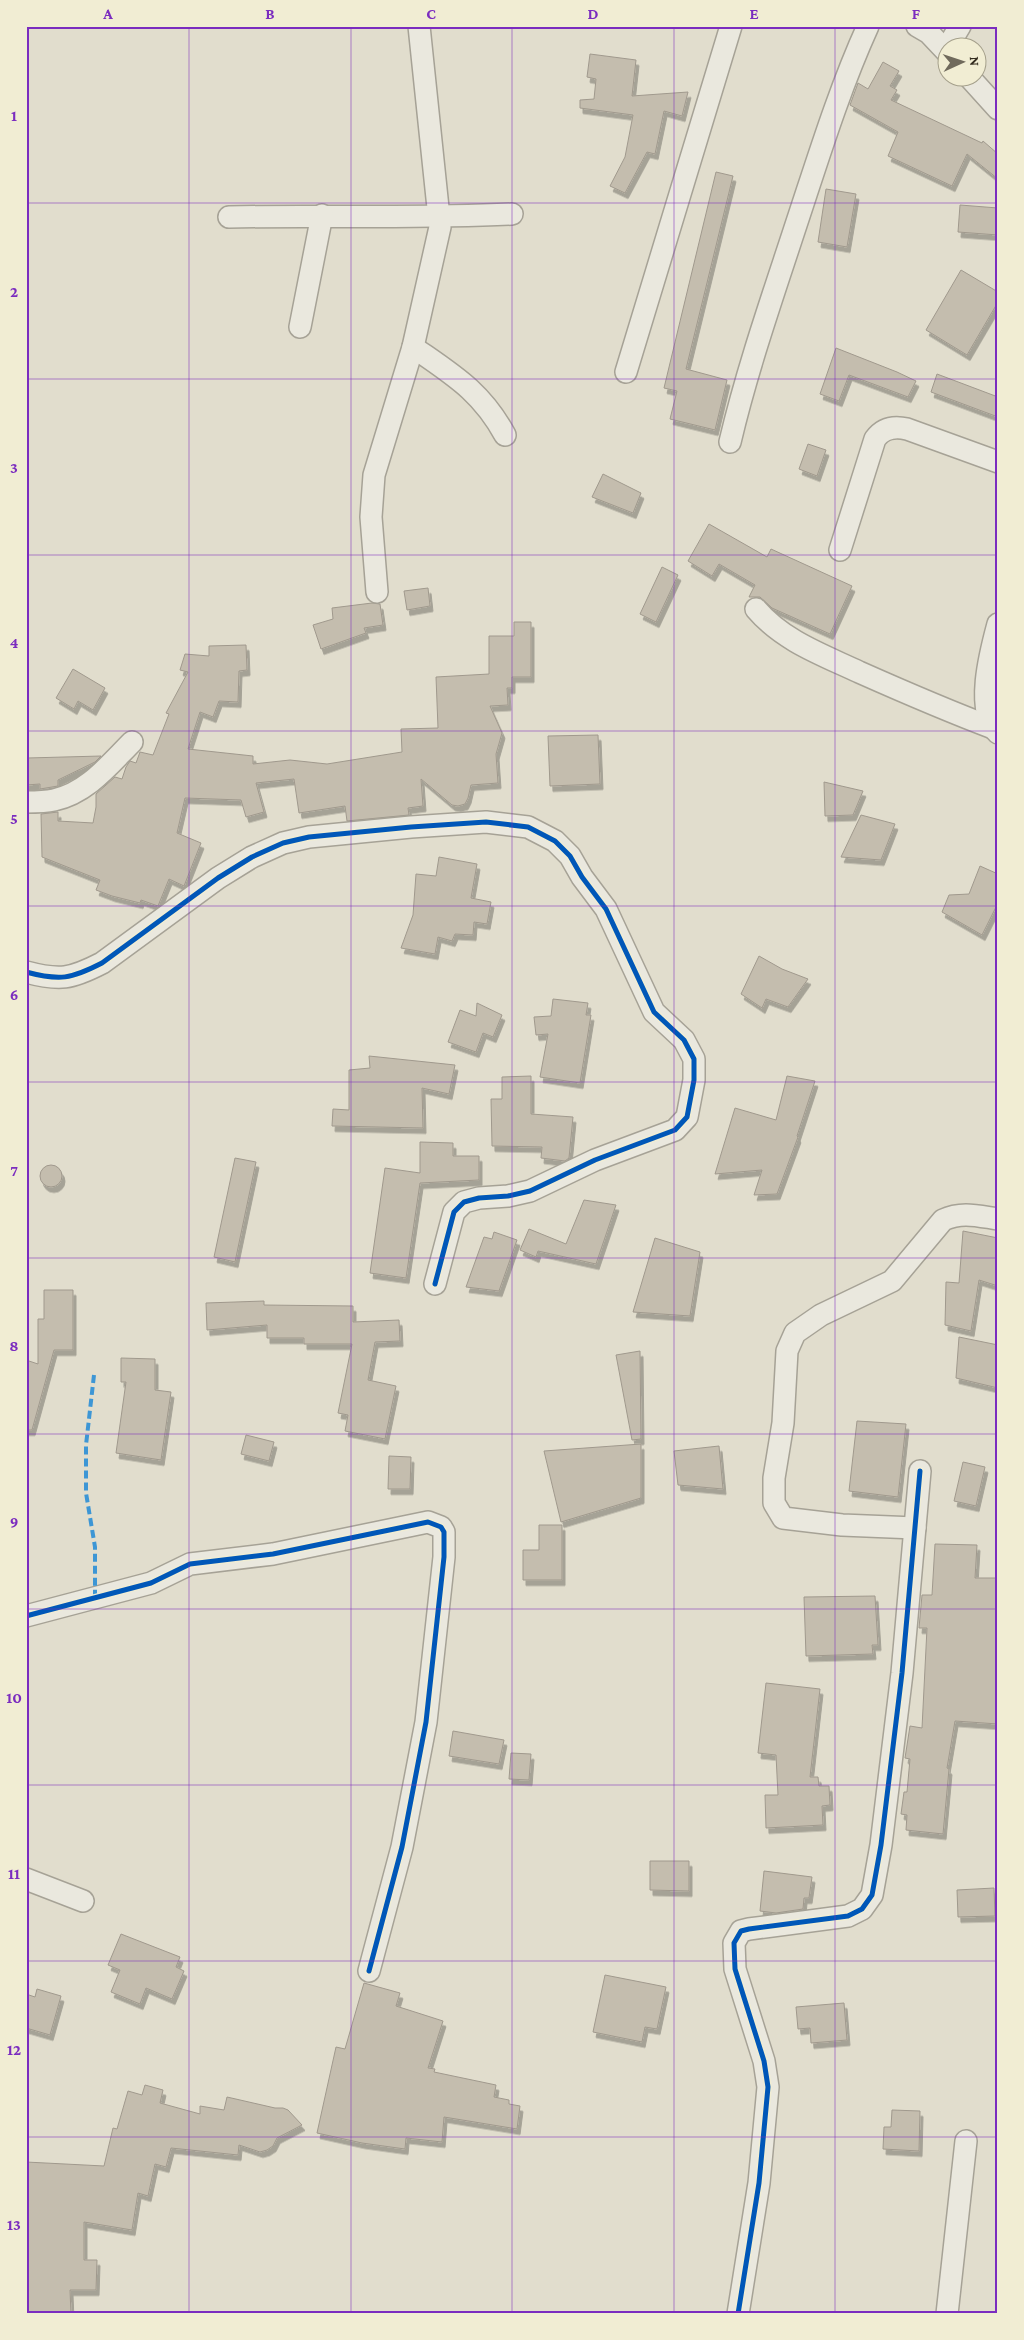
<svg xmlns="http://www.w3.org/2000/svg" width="1024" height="2340" font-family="'Crimson Pro',serif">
  <defs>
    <filter id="shadow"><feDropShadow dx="3" dy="5.5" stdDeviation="0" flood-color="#0004"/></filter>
  </defs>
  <rect width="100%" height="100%" fill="#e1ddcd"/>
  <!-- building -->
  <g fill="#c4bdae" stroke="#a0998d" filter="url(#shadow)">
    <path d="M590 54 636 60 632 96 688 92 682 116 664 111 655 154 647 152 625 193 610 186 625 157 633 115 580 108V100L594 99 596 79 587 77Z"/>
    <path d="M883 62 899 71 890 86 897 90 891 100 982 143 983 141 998 154V179L967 154 952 186 888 156 898 132 850 105 858 83 868 89Z"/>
    <path d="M716 172 733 176 686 369 727 380 715 430 670 419 677 391 664 388Z"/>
    <path d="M826 189 856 194 847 247 818 242Z"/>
    <path d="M960 205 998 208V235L958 232Z"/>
    <path d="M961 270 998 292V302L967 355 926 330Z"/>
    <path d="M836 348 897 372 916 381 908 397 849 375 839 401 820 394Z"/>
    <path d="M937 374 998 397V417L931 392Z"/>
    <path d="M808 444 826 450 817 476 799 469Z"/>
    <path d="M603 474 641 493 633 513 592 497Z"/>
    <path d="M709 524 767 557 771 549 852 586 830 634 772 608 760 597H749L755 585 719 564 712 576 688 561Z"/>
    <path d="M662 567 678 575 656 622 640 614Z"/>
    <path d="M428 588 430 606 407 610 404 591Z"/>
    <path d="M372 603 380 604 383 625 364 628 366 633 321 649 313 625 333 619 332 608Z"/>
    <path d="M514 622H531V677H512V688H507L508 705 490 706 502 733 496 754 498 783 471 785 468 798 465 804 458 806 452 805 421 779 423 806 408 808 409 815 347 821 345 806 299 813 294 779 256 783 264 812 246 817 241 800 185 798 177 833 201 843 184 886 169 879 158 906 141 900 140 903 112 896 96 890 100 880 42 857 41 814 58 812V821L93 823 96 807V794L115 777 122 779 126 767 130 761 136 763 140 752 153 755 169 714 166 713 188 672 180 670 185 654 209 656V646L246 645 247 670 239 671 238 702 219 701 213 717 200 712 188 749 253 756V764L290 760 327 764 402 752 401 729 438 728 436 677 489 674V636H514Z"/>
    <path d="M73 669 105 688 93 710 78 701 74 709 56 698Z"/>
    <path d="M598 735 600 784 550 786 548 736Z"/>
    <path d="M101 756 95 762 58 780V786L40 789V784L26 785 27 758Z"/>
    <path d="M824 782 863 791 853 815 825 816Z"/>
    <path d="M861 815 895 824 881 860 841 857Z"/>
    <path d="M439 857 477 864 471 898 491 902 487 924 474 922 473 935 455 934 452 941 438 937 435 954 401 948 413 915 416 874 436 876Z"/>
    <path d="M980 866 998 874V903L982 935 942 912 949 895 969 894Z"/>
    <path d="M759 956 782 969 808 979 788 1007 766 999 762 1008 741 994Z"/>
    <path d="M553 999 588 1003 586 1015H591L580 1083 540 1077 548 1034 536 1035 534 1017 551 1016Z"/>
    <path d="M477 1003 502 1015 493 1037 483 1033 476 1052 448 1042 460 1010 476 1016Z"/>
    <path d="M369 1056 455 1065 449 1094 422 1088 423 1128 332 1126 333 1109 349 1110V1070L370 1068Z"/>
    <path d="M531 1076V1114L573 1117 569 1158 565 1161 541 1158 542 1147 492 1146 491 1099H502V1077Z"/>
    <path d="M787 1076 815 1081 797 1136 798 1137 777 1194 754 1195 762 1170 715 1174 735 1108 776 1120Z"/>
    <path d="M420 1142 453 1143V1156H479V1180L420 1183 406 1278 370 1273 385 1168 420 1173Z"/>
    <path d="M235 1158 256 1162 235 1262 214 1257Z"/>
    <circle cx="51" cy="1176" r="11"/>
    <path d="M584 1200 616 1205 596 1264 538 1251 536 1257 520 1250 529 1229 566 1244Z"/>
    <path d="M963 1231 998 1238V1286L979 1280 971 1331 945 1325 946 1282 959 1283Z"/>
    <path d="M494 1232 517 1240 499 1291 466 1287 484 1237 492 1239Z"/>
    <path d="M655 1238 700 1252 690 1316 633 1312Z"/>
    <path d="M44 1290H73V1350H54L32 1430H26V1360L38 1364V1319H44Z"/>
    <path d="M264 1301V1305L353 1306V1322L399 1320 400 1341 375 1342 368 1380 396 1386 385 1439 345 1431 348 1415 338 1413 352 1344H304V1338H267V1325L207 1330 206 1303Z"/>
    <path d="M959 1337 998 1345V1388L956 1378Z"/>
    <path d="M640 1351 641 1439 632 1440 616 1355Z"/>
    <path d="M121 1358 155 1359V1390L171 1392 161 1460 116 1453 126 1382H121Z"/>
    <path d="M857 1421 906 1424 898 1497 849 1491Z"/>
    <path d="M246 1435 274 1442 269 1461 241 1454Z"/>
    <path d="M641 1444V1498L561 1522 544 1451Z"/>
    <path d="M719 1446 723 1489 678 1485 674 1451Z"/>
    <path d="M389 1456 411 1457 410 1489H388Z"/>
    <path d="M963 1462 985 1467 976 1506 954 1501Z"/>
    <path d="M539 1525H562V1580H523V1550H539Z"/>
    <path d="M935 1544 977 1545 975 1578H998V1724L955 1721 947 1768 949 1769 943 1834 906 1830 907 1815 901 1814 904 1792H907L910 1759 905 1758 910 1726 922 1728 927 1628H919L922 1595H932Z"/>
    <path d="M875 1596 878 1645H872L873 1654 806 1656 804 1597Z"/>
    <path d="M766 1683 820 1689 810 1777H818L819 1786H829L830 1805 822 1806 823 1825 766 1828 765 1795H778L776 1755 758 1753Z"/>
    <path d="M453 1731 504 1740 499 1764 449 1756Z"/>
    <path d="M511 1753 531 1754 529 1780 509 1779Z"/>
    <path d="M650 1861H689V1891L650 1890Z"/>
    <path d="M764 1871 812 1877 809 1898H804L803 1909 776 1913 760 1911Z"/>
    <path d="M994 1888 995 1916 958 1917 957 1890Z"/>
    <path d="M121 1934 180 1957 176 1967 184 1971 172 1999 146 1988 140 2004 111 1992 120 1970 108 1965Z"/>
    <path d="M605 1975 666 1987 657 2029 645 2027 642 2042 593 2032Z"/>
    <path d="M364 1983 400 1993 396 2006 443 2021 428 2068 435 2069 434 2072 496 2085 494 2097 509 2100V2104L520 2106 517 2129 444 2117 442 2142 406 2138 405 2149 362 2143 317 2133 336 2047 345 2049Z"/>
    <path d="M37 1989 61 1996 50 2035 26 2028V1994L35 1997Z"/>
    <path d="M844 2003 847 2040 811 2043 810 2028 798 2029 796 2007Z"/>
    <path d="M145 2085 163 2090 160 2103 200 2114V2106L224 2110 227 2097 275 2108H283L288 2110 302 2125 277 2138 273 2146 267 2150 260 2152 239 2145 238 2155 171 2148 166 2167 155 2164 148 2196 138 2193 132 2230 84 2222V2260H97L96 2290H70L71 2314H26V2162L104 2166 113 2128 117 2129 128 2091 142 2095Z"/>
    <path d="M892 2110 920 2111 919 2151 883 2149 884 2127H891Z"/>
  </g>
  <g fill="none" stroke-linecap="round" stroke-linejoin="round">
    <defs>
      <g id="street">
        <path d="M917 26 929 33 946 51"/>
        <path d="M947 48 960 26"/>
        <path d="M970 78 998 109"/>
        <path d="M229 217C323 215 418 219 512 214"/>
        <path d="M300 327 322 215"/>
        <path d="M413 347C453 375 481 391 505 435"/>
        <path d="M626 372 731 26"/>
        <path d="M730 442C747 370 771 301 794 231 817 162 838 92 868 26"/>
        <path d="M840 550 875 439C883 428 894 426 907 429L998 462"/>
        <path d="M377 592 371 517 374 475 413 347 440 227 419 26"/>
        <path d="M756 609C783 641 823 655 859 672 904 692 948 711 993 728"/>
        <path d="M998 624C991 650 974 712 998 733"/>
        <path d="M26 802C35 802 45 802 54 800 87 793 109 765 132 742"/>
        <path d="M26 972C60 981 71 979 102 963L218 878 252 857 283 843 309 837 411 827 486 822 528 827 555 841 570 856 582 877 606 909 654 1012 684 1040 694 1059V1080L687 1117 675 1130 595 1160 530 1191 508 1196 479 1198 464 1202 454 1212 435 1284"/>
        <path d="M915 1528 842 1525 783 1518 774 1503V1478L783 1423 787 1351 795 1333 821 1315 892 1281 943 1220C962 1211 978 1216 998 1219"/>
        <path d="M26 1616 151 1583 190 1564 273 1554 428 1522 441 1527 444 1532V1557L426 1722 402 1847 369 1971"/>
        <path d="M26 1879 83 1901"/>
        <path d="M738 2314 759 2183 768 2087 764 2061 735 1969 734 1943 741 1931 749 1929 848 1916 862 1909 872 1895 881 1845 902 1673 920 1471"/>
        <path d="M947 2314 966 2141"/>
      </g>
    </defs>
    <!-- street casing -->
    <use href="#street" stroke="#a6a296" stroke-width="24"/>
    <!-- street -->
    <use href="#street" stroke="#eae8de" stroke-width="21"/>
    <!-- quiet -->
    <path stroke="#3d96d5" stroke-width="4" stroke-dasharray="8 4" stroke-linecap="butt" d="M94 1375 86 1445V1493L95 1547V1597"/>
    <defs>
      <g id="cycleway">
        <path d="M26 972C60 981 71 979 102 963L218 878 252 857 283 843 309 837 411 827 486 822 528 827 555 841 570 856 582 877 606 909 654 1012 684 1040 694 1059V1080L687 1117 675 1130 595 1160 530 1191 508 1196 479 1198 464 1202 454 1212 435 1284"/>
        <path d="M26 1616 151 1583 190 1564 273 1554 428 1522 441 1527 444 1532V1557L426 1722 402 1847 369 1971"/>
        <path d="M738 2314 759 2183 768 2087 764 2061 735 1969 734 1943 741 1931 749 1929 848 1916 862 1909 872 1895 881 1845 902 1673 920 1471"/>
      </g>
    </defs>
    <!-- cycleway casing -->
    <use href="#cycleway" stroke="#f1edd3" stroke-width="8"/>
    <!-- cycleway -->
    <use href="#cycleway" stroke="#0057b8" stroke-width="5"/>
  </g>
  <!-- grid -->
  <path fill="none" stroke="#7b2cbf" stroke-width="1" stroke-opacity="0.55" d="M189 26V2314M351 26V2314M512 26V2314M674 26V2314M835 26V2314M26 203H998M26 379H998M26 555H998M26 731H998M26 906H998M26 1082H998M26 1258H998M26 1434H998M26 1609H998M26 1785H998M26 1961H998M26 2137H998"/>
  <!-- border -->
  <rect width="1024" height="2340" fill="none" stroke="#f1edd3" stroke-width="55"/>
  <!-- north arrow -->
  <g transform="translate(962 62) rotate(87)"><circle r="24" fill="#f1edd3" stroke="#a5a08b"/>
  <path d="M0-4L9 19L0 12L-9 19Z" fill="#706a5c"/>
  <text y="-8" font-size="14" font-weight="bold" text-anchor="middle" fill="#332c1f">N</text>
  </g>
  <rect x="28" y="28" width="968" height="2284" fill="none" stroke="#7b2cbf" stroke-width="2"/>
  <g font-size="16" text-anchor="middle" font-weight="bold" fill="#7b2cbf">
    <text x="108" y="19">A</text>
    <text x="270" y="19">B</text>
    <text x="431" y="19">C</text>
    <text x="593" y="19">D</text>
    <text x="754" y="19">E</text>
    <text x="916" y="19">F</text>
    <text x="14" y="121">1</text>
    <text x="14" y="297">2</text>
    <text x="14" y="473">3</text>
    <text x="14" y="648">4</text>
    <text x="14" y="824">5</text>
    <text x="14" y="1000">6</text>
    <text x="14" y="1176">7</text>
    <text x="14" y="1351">8</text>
    <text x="14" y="1527">9</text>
    <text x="14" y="1703">10</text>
    <text x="14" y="1879">11</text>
    <text x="14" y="2055">12</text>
    <text x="14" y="2230">13</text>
  </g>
</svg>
